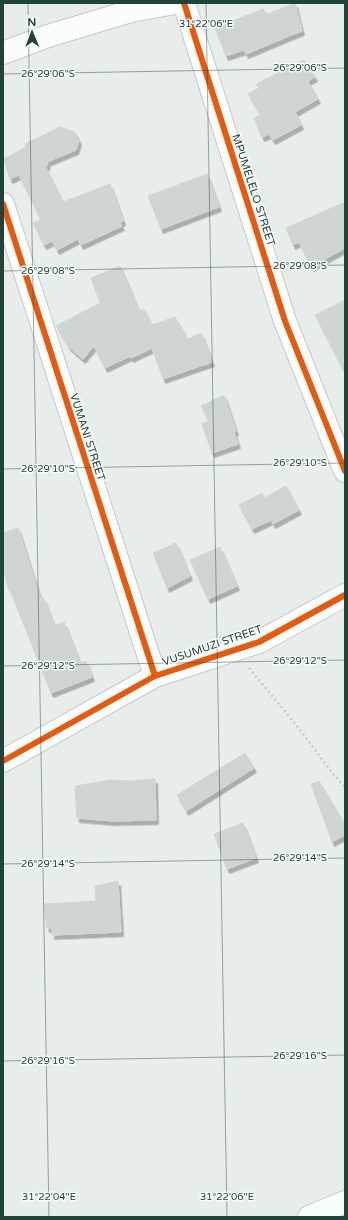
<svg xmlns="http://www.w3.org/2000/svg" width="348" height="1220" font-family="'Varela Round',sans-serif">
  <defs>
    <filter id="shadow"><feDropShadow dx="2.5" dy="4.5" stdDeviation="0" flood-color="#0004"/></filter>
  </defs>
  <rect width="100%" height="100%" fill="#e7edea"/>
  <!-- building -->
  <g fill="#ced4d2" stroke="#d0d6d3" filter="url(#shadow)">
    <path d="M295 3 302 31 289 36 246 54 244 50 226 56 215 28 263 9 267 14Z"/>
    <path d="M304 60 315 77 308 81 318 99 295 112 301 125 273 140 269 134 262 137 254 118 261 115 248 94 259 88 256 84Z"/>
    <path d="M60 127 75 132 79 141 76 150 47 162 48 165 45 166 63 202 110 184 123 221 120 223 122 226 81 245 78 239 57 250 52 241 44 245 33 223 41 220 19 175 10 179 4 159 26 147 25 144Z"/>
    <path d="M207 174 219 207 161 229 148 196Z"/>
    <path d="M345 202V248L311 267 299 242 293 245 286 228Z"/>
    <path d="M120 266 139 311 144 309 152 325 175 317 188 339 201 333 212 362 163 379 152 348 131 358 130 356 105 368 94 346 83 359 69 347 56 326 100 303 91 278Z"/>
    <path d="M345 300V373L315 315Z"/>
    <path d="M224 395 236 431 234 432 238 444 212 453 202 424 209 421 201 406Z"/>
    <path d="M286 486 299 510 273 524 271 520 252 529 239 505 262 493 264 498Z"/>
    <path d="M18 528 40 598 43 597 54 626 64 622 80 663 86 661 92 677 51 693 10 590H9L3 570V533Z"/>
    <path d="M176 543 190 576 167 588 153 553Z"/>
    <path d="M220 547 237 586 208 599 190 560Z"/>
    <path d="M245 753 254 768 186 811 177 795Z"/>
    <path d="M155 779 156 820 113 821 77 818 75 786 111 780 129 781Z"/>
    <path d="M319 781 345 825V835L332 842 311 784Z"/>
    <path d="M243 823 256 858 227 869 214 834Z"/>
    <path d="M118 881 121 932 52 935V928H47L44 904 96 901 95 886Z"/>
  </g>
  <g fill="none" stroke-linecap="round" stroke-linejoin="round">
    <defs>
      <g id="minor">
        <path d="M184 3 285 321 345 471"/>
        <path d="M3 53 48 36 131 11 175 3"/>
        <path d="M3 204 155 676"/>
        <path d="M3 761 155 676 259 642 345 595"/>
        <path d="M309 1217 345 1202"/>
      </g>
    </defs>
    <!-- minor casing -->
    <use href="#minor" stroke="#c4cac8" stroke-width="24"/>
    <!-- path -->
    <path stroke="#c2ccca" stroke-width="2.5" stroke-dasharray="2 3" stroke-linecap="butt" d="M249 668 297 726 333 774 345 787"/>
    <!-- minor -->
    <use href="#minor" stroke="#fbfcfc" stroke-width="22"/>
    <defs>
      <g id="cycleway">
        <path d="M184 3 285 321 345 471"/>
        <path d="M3 204 155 676"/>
        <path d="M3 761 155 676 259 642 345 595"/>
      </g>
    </defs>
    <!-- cycleway casing -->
    <use href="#cycleway" stroke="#f6fbf9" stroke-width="8"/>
    <!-- cycleway -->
    <use href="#cycleway" stroke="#e8590c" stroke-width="6"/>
  </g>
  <!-- ticks -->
  <path fill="none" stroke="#23423c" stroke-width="1" stroke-opacity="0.45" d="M28 3 49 1217M206 3 227 1217M3 74 345 68M3 271 345 265M3 469 345 463M3 666 345 660M3 864 345 858M3 1061 345 1055"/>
  <g text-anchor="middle" stroke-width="3" stroke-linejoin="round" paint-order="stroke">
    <!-- street labels -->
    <g font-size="11" fill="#23423c" stroke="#f6fbf9">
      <text transform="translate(254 190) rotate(72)" y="4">MPUMELELO STREET</text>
      <text transform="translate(88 437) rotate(72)" y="4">VUMANI STREET</text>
      <text transform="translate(212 645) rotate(-19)" y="4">VUSUMUZI STREET</text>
    </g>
  </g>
  <g font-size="10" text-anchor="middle" fill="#23423c" stroke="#f6fbf9" stroke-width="3" stroke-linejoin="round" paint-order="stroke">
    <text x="206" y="27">31°22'06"E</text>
    <text x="300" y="71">26°29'06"S</text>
    <text x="48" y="77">26°29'06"S</text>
    <text x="300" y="269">26°29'08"S</text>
    <text x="48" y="274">26°29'08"S</text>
    <text x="300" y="466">26°29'10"S</text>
    <text x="48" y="472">26°29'10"S</text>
    <text x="300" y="664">26°29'12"S</text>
    <text x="48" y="669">26°29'12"S</text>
    <text x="300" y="861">26°29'14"S</text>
    <text x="48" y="867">26°29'14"S</text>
    <text x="300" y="1059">26°29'16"S</text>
    <text x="48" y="1064">26°29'16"S</text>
    <text x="49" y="1200">31°22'04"E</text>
    <text x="227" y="1200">31°22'06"E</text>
  </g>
  <!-- border -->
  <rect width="348" height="1220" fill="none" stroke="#23423c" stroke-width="8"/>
  <!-- north arrow -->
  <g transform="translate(32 32) rotate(359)" stroke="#f6fbf9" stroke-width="3" paint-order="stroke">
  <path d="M0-3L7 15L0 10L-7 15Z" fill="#23423c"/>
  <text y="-6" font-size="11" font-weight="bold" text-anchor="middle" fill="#23423c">N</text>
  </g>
</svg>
